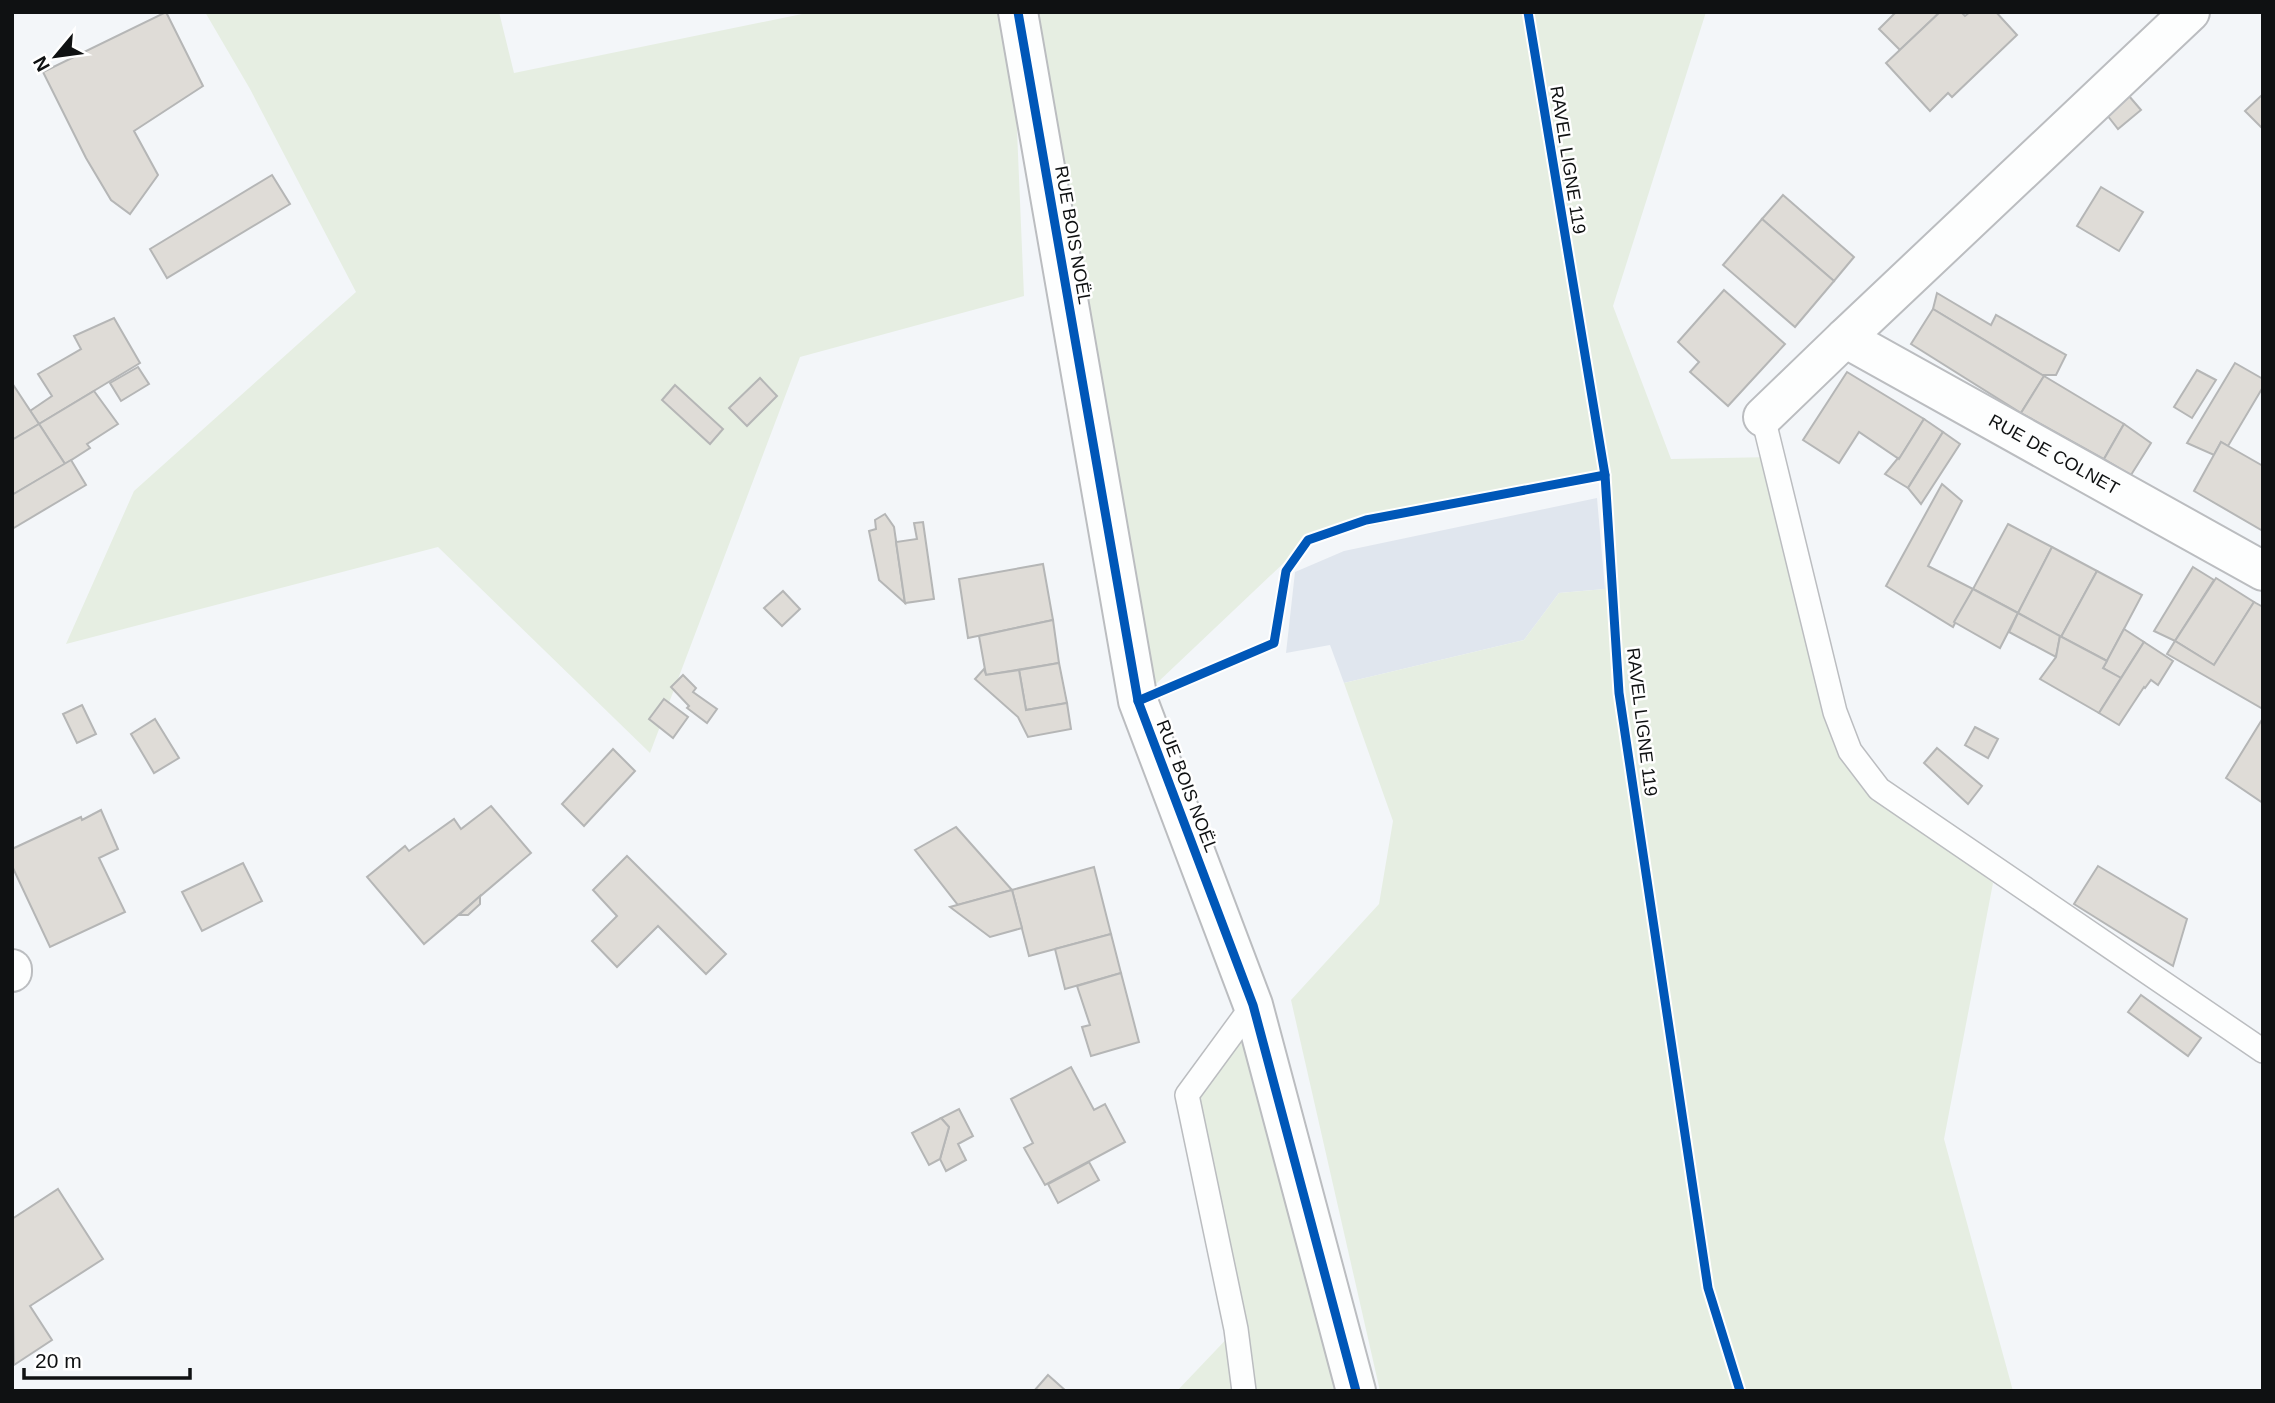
<svg xmlns="http://www.w3.org/2000/svg" width="2275" height="1403" font-family="Helvetica,sans-serif">
  <rect width="100%" height="100%" fill="#f3f6f9"/>
  <!-- built -->
  <path fill="#e0e6ee" d="M1597 498 1605 589 1559 593 1524 640 1344 683 1330 645 1286 653 1295 572 1344 551Z"/>
  <!-- green -->
  <g fill="#e6eee2">
    <path d="M205 12H499L514 73 812 12H1012L1024 296 800 357 650 753 438 547 66 644 134 491 356 292 250 89Z"/>
    <path d="M1018 12H1706L1613 306 1671 459 1773 457 1805 589 1873 782 1993 883 1944 1139 2013 1391H1380L1291 1000 1379 904 1393 821 1344 683 1524 640 1559 593 1605 589V475L1308 540 1138 701Z"/>
    <path d="M1253 1005 1347 1391H1177L1236 1329 1187 1095Z"/>
  </g>
  <!-- building -->
  <g fill="#dfdcd7" stroke="#b5b6b6" stroke-width="2">
    <path d="M166 12 203 86 134 131 158 175 130 214 111 200 86 158 43 72Z"/>
    <path d="M1896 12H1940L1900 50 1879 29Z"/>
    <path d="M1940 12H1961L1965 16 1970 12H1996L2017 35 1952 97 1948 93 1930 111 1886 63Z"/>
    <path d="M2263 94V129L2245 111Z"/>
    <path d="M2129 96 2141 110 2118 129 2107 115Z"/>
    <path d="M272 175 290 204 167 278 150 249Z"/>
    <path d="M2101 187 2143 212 2119 251 2077 226Z"/>
    <path d="M1783 195 1854 257 1834 281 1762 219Z"/>
    <path d="M1762 219 1834 281 1795 327 1723 265Z"/>
    <path d="M1724 290 1785 344 1728 406 1690 372 1699 362 1678 342Z"/>
    <path d="M1937 293 1991 325 1996 315 2066 355 2056 375H2042L1933 309Z"/>
    <path d="M1933 309 2044 376 2021 413 1911 344Z"/>
    <path d="M114 318 140 363 39 424 30 411 52 396 38 374 81 349 74 336Z"/>
    <path d="M2235 363 2263 379V387L2228 446 2221 442 2214 455 2187 443Z"/>
    <path d="M138 367 149 384 121 401 110 383Z"/>
    <path d="M2197 370 2216 380 2192 418 2174 407Z"/>
    <path d="M1847 372 1924 419 1899 459 1859 432 1839 463 1803 440Z"/>
    <path d="M2044 376 2124 424 2104 459 2021 413Z"/>
    <path d="M760 378 777 396 747 426 729 408Z"/>
    <path d="M12 383 39 424 12 440Z"/>
    <path d="M675 385 723 429 710 444 662 400Z"/>
    <path d="M94 391 118 424 87 444 90 448 65 464 39 424Z"/>
    <path d="M1924 419 1943 432 1908 488 1885 474 1898 458 1899 459Z"/>
    <path d="M39 424 65 464 12 495V440Z"/>
    <path d="M2124 424 2151 443 2131 475 2104 459Z"/>
    <path d="M1943 432 1960 444 1921 504 1908 488Z"/>
    <path d="M2221 442 2263 466V531L2194 491Z"/>
    <path d="M71 460 86 485 12 529V495Z"/>
    <path d="M1942 484 1962 501 1928 566 1973 589 1953 627 1886 586Z"/>
    <path d="M885 514 894 527 905 603 879 580 869 531 876 529 875 520Z"/>
    <path d="M923 522 934 599 905 603 896 542 917 539 914 523Z"/>
    <path d="M2008 524 2052 547 2018 613 1973 589Z"/>
    <path d="M2052 547 2097 571 2061 637 2018 613Z"/>
    <path d="M1043 564 1053 620 968 638 959 579Z"/>
    <path d="M2193 567 2214 580 2175 641 2154 631Z"/>
    <path d="M2097 571 2142 595 2107 661 2061 637Z"/>
    <path d="M2216 578 2254 602 2214 665 2175 641Z"/>
    <path d="M1973 589 2018 613 2000 648 1954 622Z"/>
    <path d="M783 591 800 609 782 626 764 608Z"/>
    <path d="M2254 602 2263 607V709L2167 654 2175 641 2214 665Z"/>
    <path d="M2018 613 2060 636 2056 657 2009 632Z"/>
    <path d="M1053 620 1059 663 986 675 979 636Z"/>
    <path d="M2124 629 2144 642 2121 678 2103 668Z"/>
    <path d="M2060 636 2107 661 2103 668 2121 678 2099 713 2040 679 2056 657Z"/>
    <path d="M2144 642 2173 661 2158 685 2151 680 2145 688 2144 687 2119 725 2099 713Z"/>
    <path d="M1059 663 1067 703 1026 710 1019 670Z"/>
    <path d="M984 669 986 675 1019 670 1026 710 1067 703 1071 729 1028 737 1018 717 975 679Z"/>
    <path d="M683 675 696 688 693 692 717 709 707 723 687 708 689 706 671 687Z"/>
    <path d="M664 699 688 717 673 738 649 719Z"/>
    <path d="M82 705 96 734 77 743 63 714Z"/>
    <path d="M2263 718V803L2226 778Z"/>
    <path d="M155 719 179 758 154 773 131 734Z"/>
    <path d="M1975 727 1998 739 1988 758 1965 745Z"/>
    <path d="M1937 748 1982 786 1968 804 1924 763Z"/>
    <path d="M613 749 635 771 584 826 562 804Z"/>
    <path d="M491 806 531 853 424 944 367 877 405 846 409 851 454 819 461 829Z"/>
    <path d="M101 810 118 849 99 858 125 912 50 947 12 866V849L81 817 82 820Z"/>
    <path d="M956 827 1012 890 958 905 915 850Z"/>
    <path d="M627 856 726 954 706 974 658 926 617 967 592 941 617 916 593 890Z"/>
    <path d="M243 863 262 901 202 931 182 892Z"/>
    <path d="M2098 866 2187 919 2173 966 2074 904Z"/>
    <path d="M1094 867 1111 934 1029 956 1012 890Z"/>
    <path d="M1012 890 1022 928 990 937 950 907Z"/>
    <path d="M480 896V904L468 915H459Z"/>
    <path d="M1111 934 1121 973 1065 989 1055 949Z"/>
    <path d="M1121 973 1139 1042 1091 1056 1082 1027 1090 1025 1077 986Z"/>
    <path d="M2141 995 2201 1038 2188 1056 2128 1012Z"/>
    <path d="M1071 1067 1094 1110 1105 1104 1125 1142 1045 1185 1024 1148 1033 1143 1011 1099Z"/>
    <path d="M959 1109 973 1136 958 1144 966 1160 946 1171 940 1159 949 1127 941 1118Z"/>
    <path d="M941 1118 949 1127 940 1159 929 1165 912 1133Z"/>
    <path d="M1089 1162 1099 1180 1058 1203 1048 1184Z"/>
    <path d="M58 1189 103 1259 30 1306 52 1340 14 1365 12 1219Z"/>
    <path d="M1048 1375 1066 1391H1034Z"/>
  </g>
  <g fill="none" stroke-linecap="round" stroke-linejoin="round">
    <defs>
      <g id="lane">
        <path d="M1763 417 1835 712 1850 751 1879 789 2263 1051"/>
        <path d="M1244 1391 1236 1329 1187 1095 1253 1005"/>
      </g>
      <g id="street">
        <path d="M1018 12 1138 701 1253 1005 1356 1391"/>
        <path id="s1" d="M2190 12 1845 338 2263 571"/>
        <path d="M1763 417 1845 338"/>
        <path d="M12 969V972"/>
      </g>
    </defs>
    <!-- lane casing -->
    <use href="#lane" stroke="#bbbdc0" stroke-width="26"/>
    <!-- street casing -->
    <use href="#street" stroke="#bbbdc0" stroke-width="42"/>
    <!-- lane -->
    <use href="#lane" stroke="#fdfefe" stroke-width="23"/>
    <!-- street -->
    <use href="#street" stroke="#fdfefe" stroke-width="38"/>
    <defs>
      <g id="cycleway">
        <path d="M1018 12 1138 701 1253 1005 1356 1391"/>
        <path d="M1528 12 1605 475 1619 693 1708 1288 1740 1391"/>
        <path d="M1138 701 1274 643 1286 571 1308 540 1366 520 1605 475"/>
      </g>
    </defs>
    <!-- cycleway casing -->
    <use href="#cycleway" stroke="#fff" stroke-width="13"/>
    <!-- cycleway -->
    <use href="#cycleway" stroke="#0057b8" stroke-width="9"/>
  </g>
  <g text-anchor="middle" stroke-width="5" stroke-linejoin="round" paint-order="stroke">
    <!-- street labels -->
    <g font-size="18" fill="#0f1112" stroke="#fff">
      <text transform="translate(1568 160) rotate(81)" y="6">RAVEL LIGNE 119</text>
      <text transform="translate(1073 235) rotate(80)" y="6">RUE BOIS NOËL</text>
      <text dy="6" stroke="none"><textPath href="#s1" startOffset="714">RUE DE COLNET</textPath></text>
      <text transform="translate(1642 722) rotate(83)" y="6">RAVEL LIGNE 119</text>
      <text transform="translate(1187 786) rotate(69)" y="6">RUE BOIS NOËL</text>
    </g>
  </g>
  <!-- border -->
  <rect width="2275" height="1403" fill="none" stroke="#0f1112" stroke-width="28"/>
  <!-- north arrow -->
  <g transform="translate(56 56) rotate(241)" stroke="#ffffff" stroke-width="5" paint-order="stroke">
  <path d="M0-5L12 26L0 18L-12 26Z" fill="#0f1112"/>
  <text y="-10" font-size="19" font-weight="bold" text-anchor="middle" fill="#0f1112">N</text>
  </g>
  <!-- scale -->
  <path d="M24 1368v10h166v-10" fill="none" stroke="#0f1112" stroke-width="3.5"/>
  <text x="35" y="1368" font-size="21" fill="#0f1112" stroke="#ffffff" stroke-width="5" paint-order="stroke">20 m</text>
</svg>
